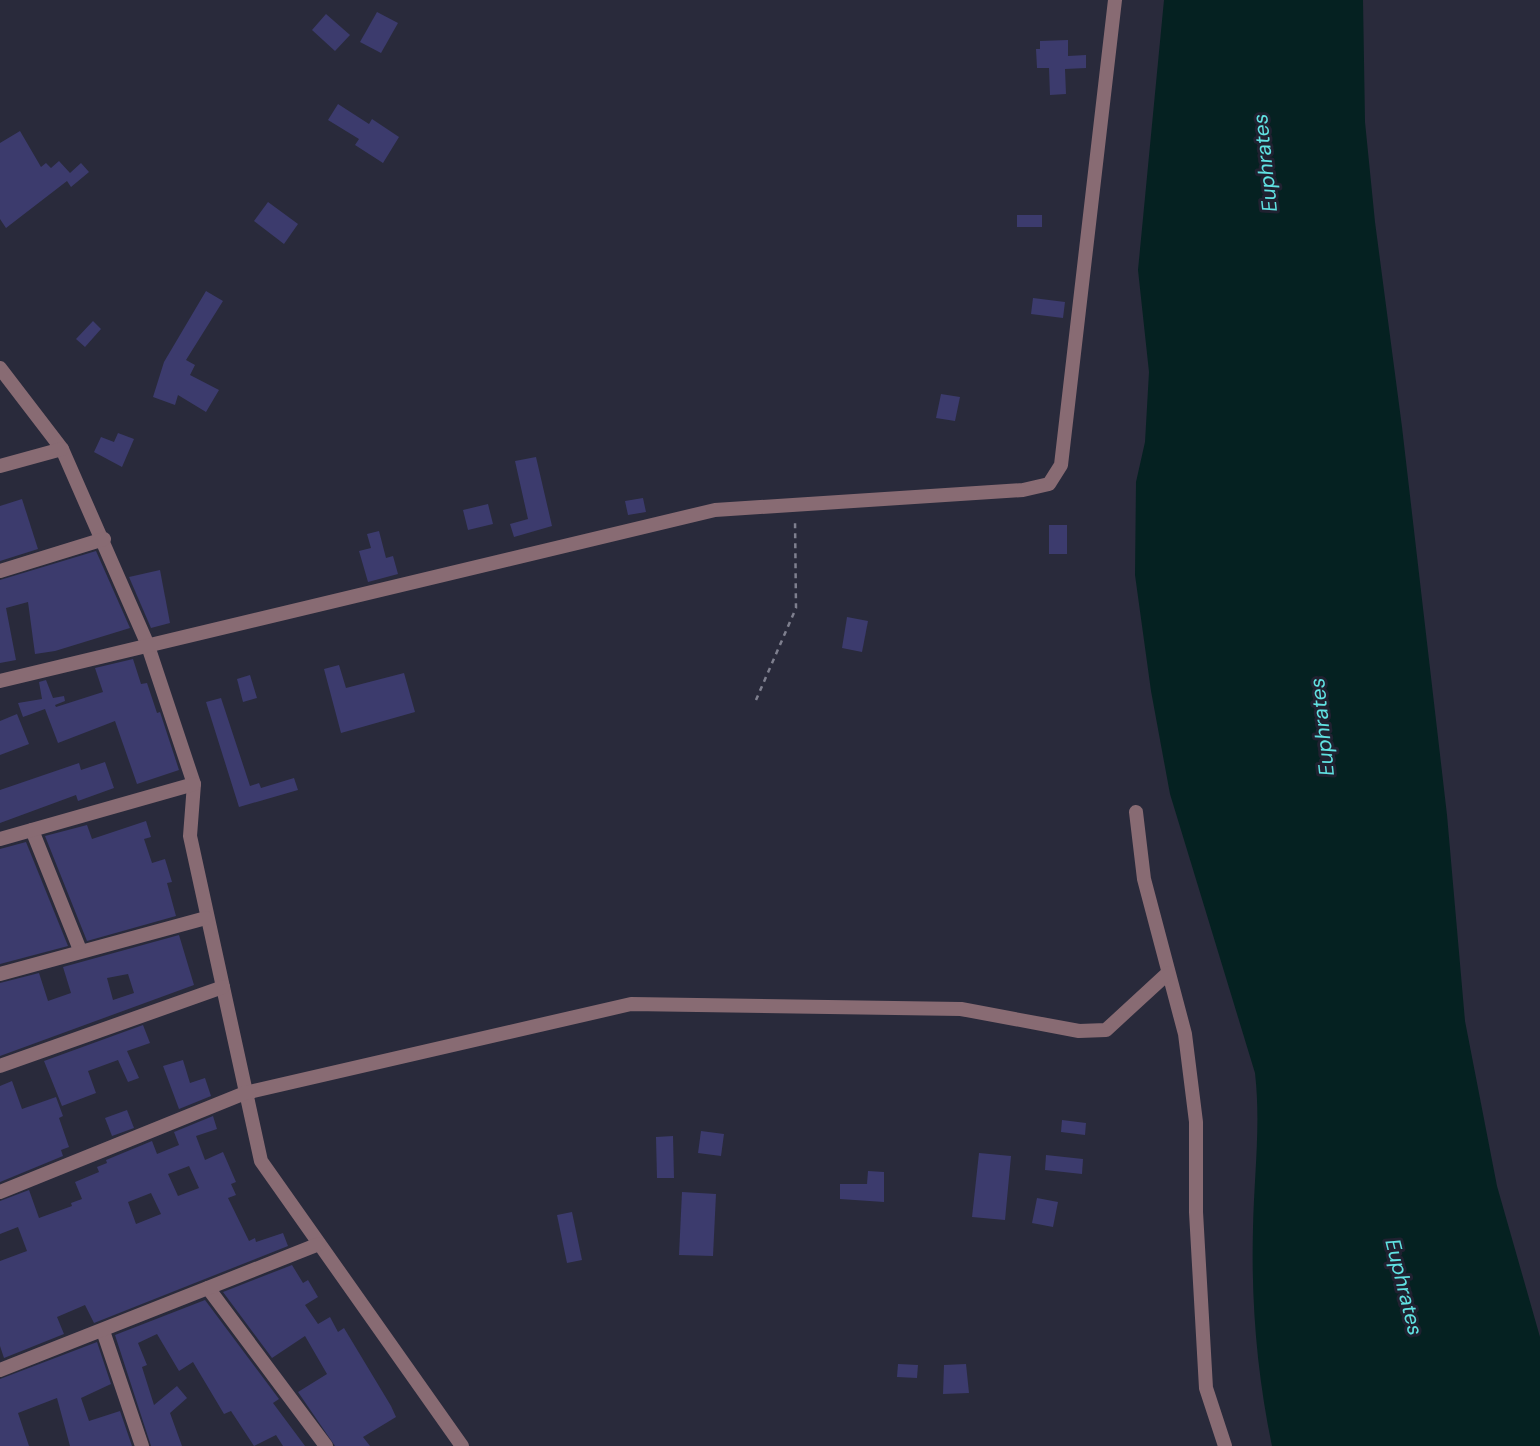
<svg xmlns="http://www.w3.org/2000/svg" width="1540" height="1446" font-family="'DM Sans',sans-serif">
  <rect width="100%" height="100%" fill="#292a3b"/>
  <!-- water -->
  <path fill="#052121" d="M1164 0H1363L1365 122 1375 222 1402 427 1447 815 1465 1021 1497 1186 1540 1337V1446H1272C1257 1374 1251 1302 1253 1228 1254 1177 1261 1125 1255 1073L1170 794 1151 691 1135 575 1136 482 1145 442 1149 372 1138 270Z"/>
  <!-- building -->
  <g fill="#3c3b6d" fill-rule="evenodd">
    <path d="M377 12 398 23 381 53 360 42Z"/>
    <path d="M326 14 350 35 335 51 312 30Z"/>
    <path d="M1068 40V56L1086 55V68L1065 69 1066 94 1050 95 1049 68H1037L1036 49H1040V41Z"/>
    <path d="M338 104 369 124 372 119 399 137 383 163 355 145 359 139 328 120Z"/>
    <path d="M20 131 41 167 46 163 51 168 59 161 70 173 81 163 89 172 71 187 67 181 6 228 0 219V143Z"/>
    <path d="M268 202 298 224 284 244 254 221Z"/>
    <rect x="1017" y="215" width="25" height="12"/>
    <path d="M206 291 223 301 186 360 195 365 190 375 219 390 206 412 178 395 175 405 153 397 164 362Z"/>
    <path d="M1033 298 1065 302 1063 318 1031 314Z"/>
    <path d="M93 321 101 329 85 347 76 339Z"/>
    <path d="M941 394 960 397 955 421 936 418Z"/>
    <path d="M118 433 134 439 122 467 94 452 101 437 114 442Z"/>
    <path d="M536 457 552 526 514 537 510 524 528 519 515 461Z"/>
    <path d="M643 498 646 512 628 515 625 501Z"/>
    <path d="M22 499 38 549 0 561V506Z"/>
    <path d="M488 504 493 524 468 530 463 510Z"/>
    <rect x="1049" y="525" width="18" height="29"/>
    <path d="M379 531 386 558 393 556 398 574 368 582 359 551 371 548 367 534Z"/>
    <path d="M96 551 130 628 55 651 35 654 28 602 6 608 16 660 0 663V580Z"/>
    <path d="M160 570 170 623 151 628 129 577Z"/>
    <path d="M847 617 868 621 862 652 842 648Z"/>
    <path d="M133 659 141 684 147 683 157 713 160 712 179 770 137 784 115 721 58 743 45 709 23 717 18 703 42 699 39 682 46 680 53 698 64 696 65 701 55 705 56 707 103 692 95 668Z"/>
    <path d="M339 665 346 688 404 673 415 712 341 733 324 669Z"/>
    <path d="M250 675 257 698 243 702 237 679Z"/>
    <path d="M221 698 250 786 259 783 261 788 294 778 298 790 239 807 206 702Z"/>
    <path d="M17 714 29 744 0 755V721Z"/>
    <path d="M105 762 114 788 78 801 76 795 0 823V790L79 763 81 770Z"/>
    <path d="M146 821 151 837 144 839 152 863 165 859 172 882 167 883 176 916 87 941 45 836 87 825 92 839Z"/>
    <path d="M26 842 68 946 0 964V849Z"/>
    <path d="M179 935 194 985 0 1056V983L39 973 48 1001 71 993 63 967ZM128 974 134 993 113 1000 107 978Z"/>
    <path d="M143 1025 150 1043 127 1051 139 1078 128 1082 118 1060 88 1071 96 1093 62 1106 44 1061Z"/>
    <path d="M183 1060 190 1083 205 1078 211 1096 179 1109 163 1066Z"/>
    <path d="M12 1081 22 1109 56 1097 63 1116 59 1118 69 1147 61 1150 63 1156 0 1182V1086Z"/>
    <path d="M127 1110 134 1128 112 1136 105 1118Z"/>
    <path d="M213 1116 217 1129 196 1136 205 1160 223 1152 236 1182 231 1184 236 1195 228 1198 249 1241 255 1238 256 1242 283 1233 288 1246 94 1323 85 1305 57 1317 64 1334 4 1358 0 1346V1261L27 1251 18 1227 0 1234V1201L29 1190 39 1218 72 1206 71 1203 82 1199 75 1182 99 1172 97 1167 107 1163 106 1160 152 1141 157 1154 179 1145 174 1132ZM189 1166 199 1188 178 1196 168 1174ZM151 1193 161 1214 136 1224 128 1202Z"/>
    <path d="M1062 1120 1086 1123 1085 1135 1061 1132Z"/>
    <path d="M701 1131 724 1134 721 1156 698 1153Z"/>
    <path d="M673 1136 674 1178H657L656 1137Z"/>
    <path d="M979 1153 1011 1156 1005 1220 972 1217Z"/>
    <path d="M1046 1155 1083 1159 1082 1174 1045 1170Z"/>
    <path d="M868 1171 884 1172V1202L840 1199V1184H867Z"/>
    <path d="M682 1192 716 1194 713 1256 679 1255Z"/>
    <path d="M1037 1198 1058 1202 1053 1227 1032 1223Z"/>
    <path d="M572 1212 582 1260 567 1263 557 1215Z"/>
    <path d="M292 1265 303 1283 308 1280 318 1297 305 1305 318 1324 330 1317 338 1332 344 1328 391 1406 396 1417 363 1437 370 1446H335L298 1392 327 1374 305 1336 272 1358 223 1292Z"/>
    <path d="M205 1300 279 1399 273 1403 305 1446H283L276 1435 254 1446 231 1411 224 1414 193 1362 179 1371 157 1334 138 1343 147 1365 142 1367 154 1405 177 1386 187 1398 170 1413 182 1446H151L115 1335Z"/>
    <path d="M97 1342 111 1384 81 1398 89 1421 120 1411 132 1446H70L57 1398 18 1413 29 1446H0V1379Z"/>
    <path d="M898 1364 918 1365 917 1378 897 1377Z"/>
    <path d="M966 1364 969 1393 943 1394 944 1365Z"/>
  </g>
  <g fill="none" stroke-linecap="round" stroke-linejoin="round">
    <!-- path -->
    <path stroke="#7e7f8e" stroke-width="2.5" stroke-dasharray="5 5" stroke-linecap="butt" d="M756 700 796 608 795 519"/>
    <!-- street -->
    <g stroke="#886b73" stroke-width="14">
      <path d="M0 368 62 449 147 643 194 784 190 836 261 1161 462 1446"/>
      <path d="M0 466 62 449"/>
      <path d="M0 571 104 539"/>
      <path d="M0 681 715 510 1023 490 1049 484 1061 465 1115 0"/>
      <path d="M1136 812 1144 879 1185 1034 1196 1122V1212L1206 1388 1225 1446"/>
      <path d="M32 830 80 950"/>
      <path d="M0 839 194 784"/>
      <path d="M0 974 206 918"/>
      <path d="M0 1066 223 987"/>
      <path d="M0 1192 245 1093 631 1004 961 1009 1079 1031 1106 1030 1168 973"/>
      <path d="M208 1288 326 1446"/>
      <path d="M103 1331 142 1446"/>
      <path d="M0 1370 319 1244"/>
    </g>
  </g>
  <g text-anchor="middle" stroke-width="6" stroke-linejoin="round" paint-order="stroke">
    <!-- water labels -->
    <g font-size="21" font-style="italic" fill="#60e2e2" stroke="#202130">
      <text transform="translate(1265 163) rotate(-96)" y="7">Euphrates</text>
      <text transform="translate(1322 727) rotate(-96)" y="7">Euphrates</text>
      <text transform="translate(1404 1287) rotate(76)" y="7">Euphrates</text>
    </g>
  </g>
</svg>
